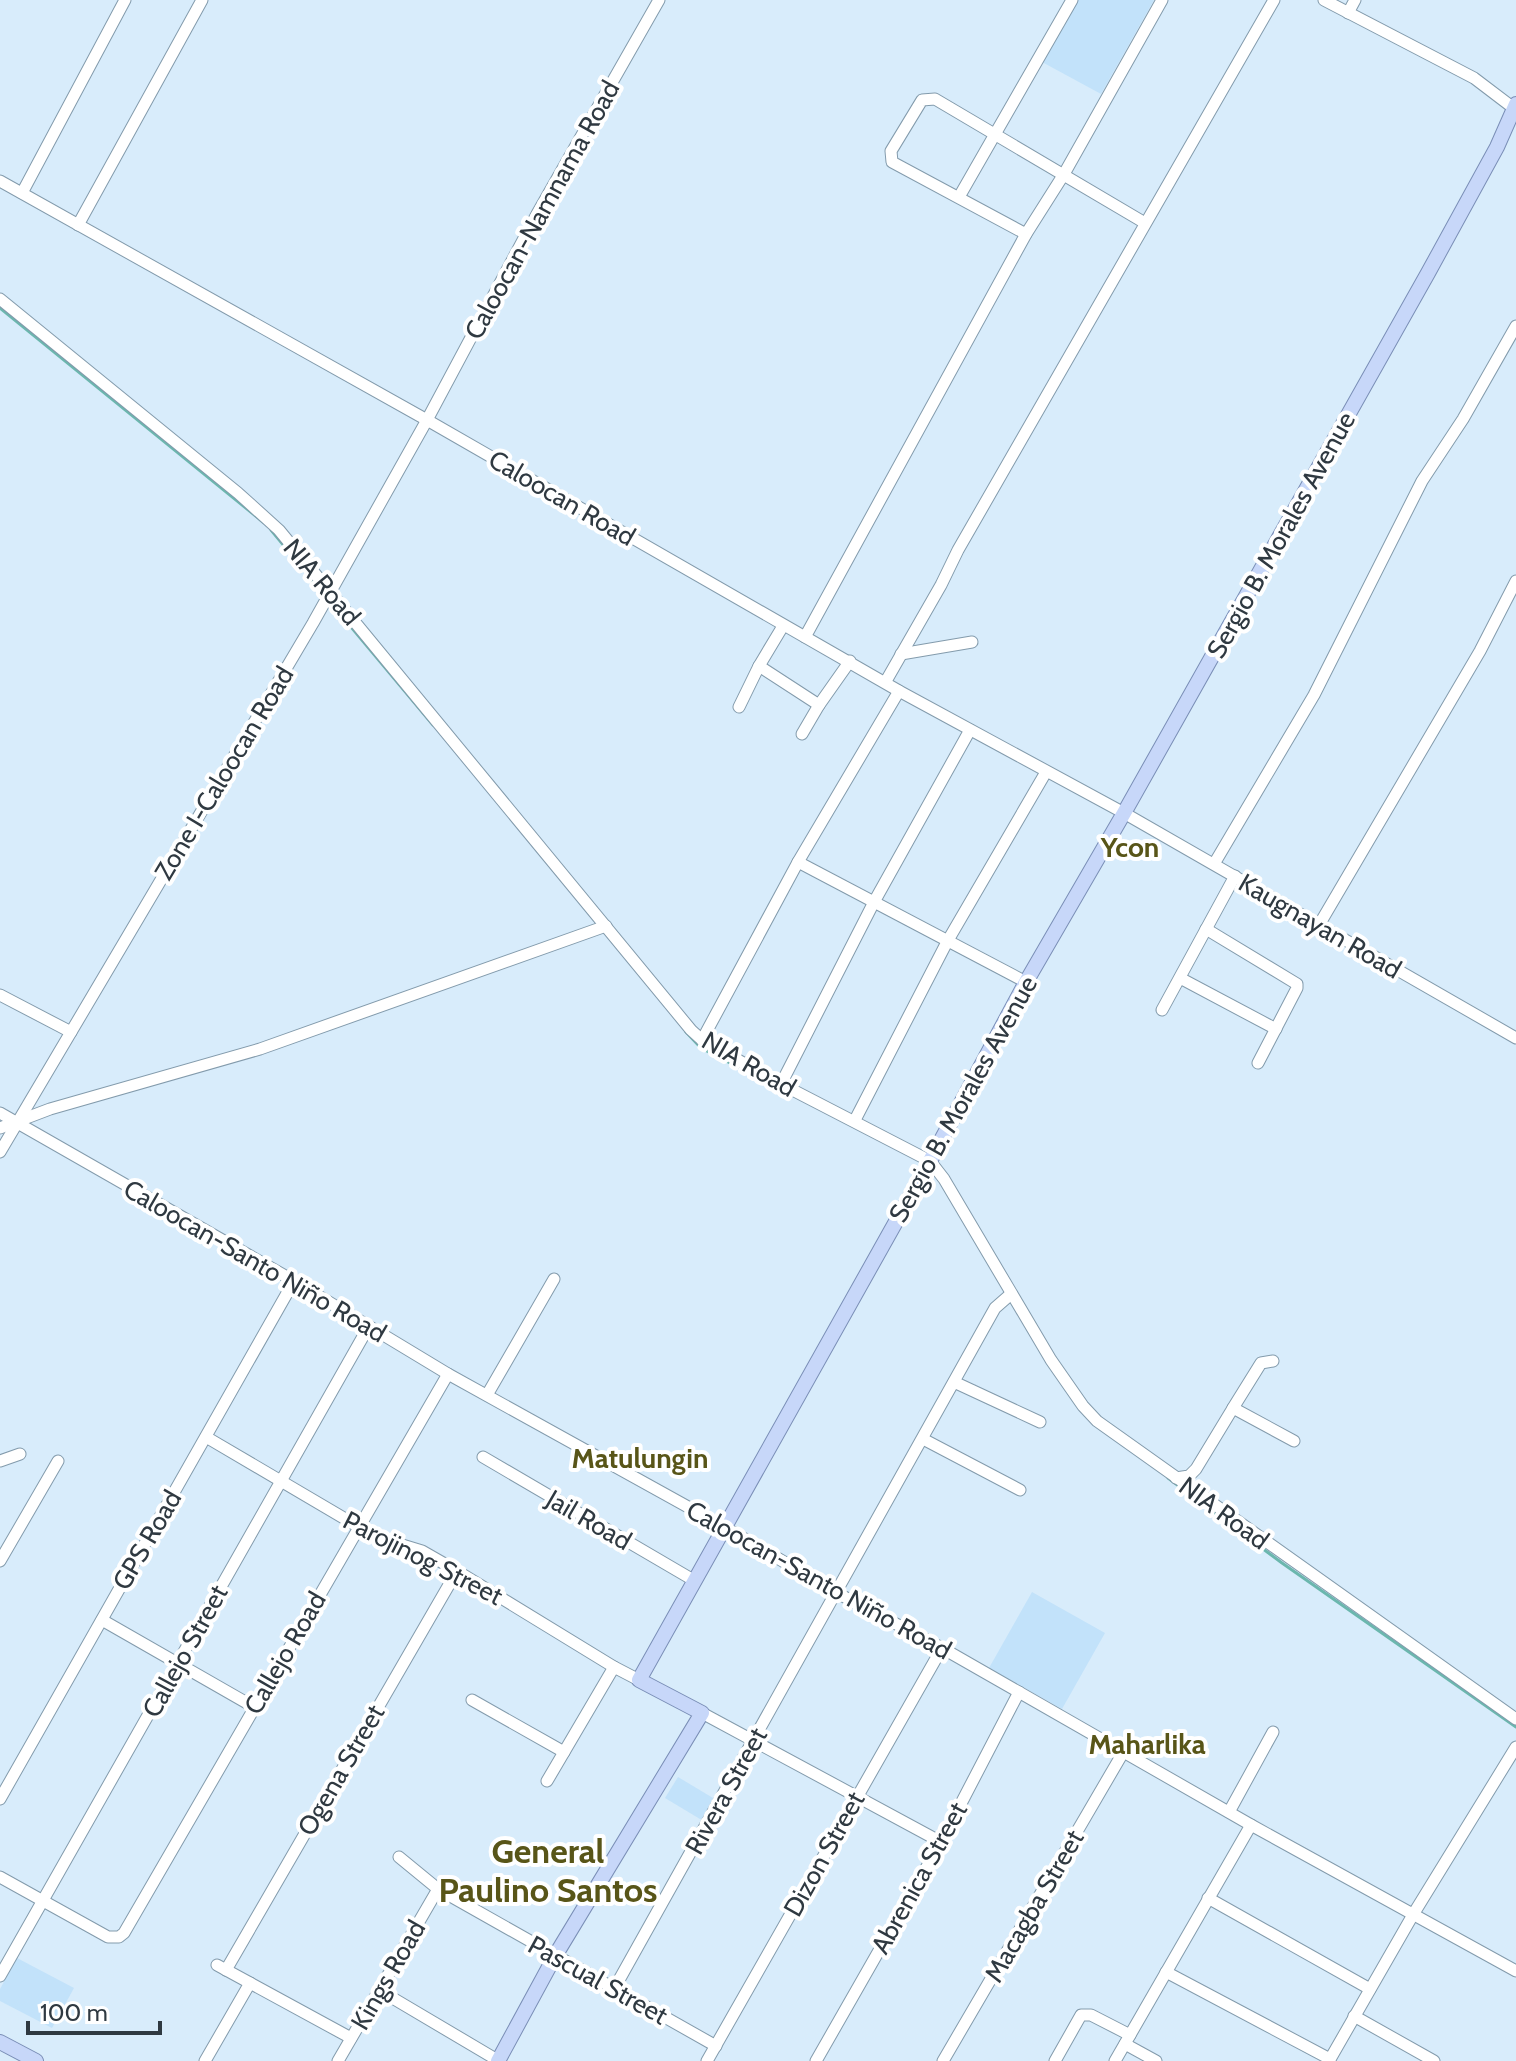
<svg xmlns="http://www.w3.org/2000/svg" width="1516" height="2061" font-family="Cabin,sans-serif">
  <rect width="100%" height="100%" fill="#d8ecfb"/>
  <!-- built -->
  <g fill="#c2e2fa">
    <path d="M1076 0H1154L1101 94 1042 62Z"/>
    <path d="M1032 1592 1105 1633 1062 1709 989 1668Z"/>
    <path d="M678 1777 718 1801 705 1822 665 1798Z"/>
    <path d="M17 1958 74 1988 52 2028 0 2001V1989Z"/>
  </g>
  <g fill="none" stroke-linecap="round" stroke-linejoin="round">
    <!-- stream -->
    <g stroke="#6bb7ae" stroke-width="3">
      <path d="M0 308 263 522"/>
      <path d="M271 530 322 592"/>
      <path d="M336 609 433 725"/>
      <path d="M686 1032 701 1048 767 1082"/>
      <path d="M1168 1478 1282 1563 1516 1727"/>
    </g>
    <defs>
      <g id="minor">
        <path d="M1324 0 1474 78 1516 110"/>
        <path d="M1348 13 1355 0"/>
        <path d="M0 181 427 420 899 691 1124 813 1516 1038"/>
        <path d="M22 193 125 0"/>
        <path d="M959 197 1072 0"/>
        <path d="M78 225 202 0"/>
        <path d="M1026 234 892 162 891 151 922 100 935 99 1145 223"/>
        <path d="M0 299 238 493 279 530 691 1030 702 1040 781 1084 930 1161 944 1179 1051 1360 1083 1406 1097 1421 1516 1719"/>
        <path d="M805 637 1026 234 1064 174 1162 0"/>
        <path d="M901 654 972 642"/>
        <path d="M759 666 819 705 850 661"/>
        <path d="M886 681 941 585 958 550 1274 0"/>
        <path d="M739 707 759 666 783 626"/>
        <path d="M802 734 819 705"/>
        <path d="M798 862 1026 982"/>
        <path d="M1214 864 1314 695 1422 481 1463 419 1516 326"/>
        <path d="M1319 925 1480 651 1516 581"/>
        <path d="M1206 929 1297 984V988L1258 1063"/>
        <path d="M1180 978 1276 1029"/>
        <path d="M0 995 71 1032"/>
        <path d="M1162 1010 1235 876"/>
        <path d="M702 1040 798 862 899 691"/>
        <path d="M781 1084 874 902 970 730"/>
        <path d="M0 1113 294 1281 448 1374 726 1528 837 1593 942 1648 1251 1825 1516 1971"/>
        <path d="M855 1120 947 942 1046 772"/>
        <path d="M0 1128 50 1109 260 1049 606 926"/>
        <path d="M0 1152 313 623 427 420 537 214 659 0"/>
        <path d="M954 1382 1040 1422"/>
        <path d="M487 1395 554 1279"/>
        <path d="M1233 1408 1261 1363 1273 1361"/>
        <path d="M206 1437 376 1537 422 1551 457 1571 614 1667 639 1680"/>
        <path d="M923 1439 1020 1490"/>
        <path d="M483 1457 695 1581"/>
        <path d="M0 1461 20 1454"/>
        <path d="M1176 1478 1189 1476 1196 1469 1233 1408 1294 1441"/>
        <path d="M0 1561 58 1461"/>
        <path d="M102 1620 254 1707"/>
        <path d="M472 1700 564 1752"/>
        <path d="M702 1713 941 1842"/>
        <path d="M547 1781 614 1667"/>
        <path d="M0 1799 294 1281"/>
        <path d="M1229 1812 1273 1732"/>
        <path d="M399 1857 438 1889 716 2046"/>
        <path d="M0 1877 108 1937H119L124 1933 448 1374"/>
        <path d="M1208 1898 1370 1989"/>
        <path d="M217 1965 351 2038"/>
        <path d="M226 1970 457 1571"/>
        <path d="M1166 1972 1330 2059"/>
        <path d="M0 1976 369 1326"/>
        <path d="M614 1989 995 1308 1011 1294"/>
        <path d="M379 1990 499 2061"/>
        <path d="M1354 2016 1434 2061"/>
        <path d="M1125 2044 1156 2061"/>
        <path d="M205 2061 250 1983"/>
        <path d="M338 2061 438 1889"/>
        <path d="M707 2061 942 1648"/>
        <path d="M816 2061 941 1842 1019 1692"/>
        <path d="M943 2061 1124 1751"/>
        <path d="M1055 2061 1081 2015H1091L1130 2035"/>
        <path d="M1115 2061 1251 1825"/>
        <path d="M1329 2061 1414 1913 1516 1747"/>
      </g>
      <g id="major">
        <path d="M0 2042 36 2061"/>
        <path d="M498 2061 555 1956 702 1713 639 1680 930 1161 1026 982 1124 813 1428 273 1497 147 1516 104"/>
      </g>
    </defs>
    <!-- minor casing -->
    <use href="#minor" stroke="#839bac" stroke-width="13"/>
    <!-- major casing -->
    <use href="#major" stroke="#7a8eb6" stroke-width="16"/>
    <!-- minor -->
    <use href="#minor" stroke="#fff" stroke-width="11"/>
    <!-- major -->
    <use href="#major" stroke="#c7d7f9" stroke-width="14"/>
  </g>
  <g text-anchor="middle" stroke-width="8" stroke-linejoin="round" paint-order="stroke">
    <!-- street labels -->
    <g font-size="26" fill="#2f3941" stroke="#fff">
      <text transform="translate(542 210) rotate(-61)" y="9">Caloocan-Namnama Road</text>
      <text transform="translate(562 498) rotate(30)" y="9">Caloocan Road</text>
      <text transform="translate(1281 535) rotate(-61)" y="9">Sergio B. Morales Avenue</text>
      <text transform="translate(322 582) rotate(50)" y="9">NIA Road</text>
      <text transform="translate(224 773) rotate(-59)" y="9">Zone I-Caloocan Road</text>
      <text transform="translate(1320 926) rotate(30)" y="9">Kaugnayan Road</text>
      <text transform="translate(749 1064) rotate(30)" y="9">NIA Road</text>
      <text transform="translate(963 1099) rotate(-61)" y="9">Sergio B. Morales Avenue</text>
      <text transform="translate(255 1261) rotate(30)" y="9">Caloocan-Santo Niño Road</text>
      <text transform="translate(1224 1513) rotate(36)" y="9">NIA Road</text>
      <text transform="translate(589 1520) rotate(30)" y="9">Jail Road</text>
      <text transform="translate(147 1540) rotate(-60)" y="9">GPS Road</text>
      <text transform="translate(423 1558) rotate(27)" y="9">Parojinog Street</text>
      <text transform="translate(819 1580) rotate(29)" y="9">Caloocan-Santo Niño Road</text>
      <text transform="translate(185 1651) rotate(-61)" y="9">Callejo Street</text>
      <text transform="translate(285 1653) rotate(-60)" y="9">Callejo Road</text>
      <text transform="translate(341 1770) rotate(-60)" y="9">Ogena Street</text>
      <text transform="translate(726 1791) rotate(-61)" y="9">Rivera Street</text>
      <text transform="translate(824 1854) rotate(-61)" y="9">Dizon Street</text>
      <text transform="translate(919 1878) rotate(-61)" y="9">Abrenica Street</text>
      <text transform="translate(1034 1906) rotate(-60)" y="9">Macagba Street</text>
      <text transform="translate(388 1975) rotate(-60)" y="9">Kings Road</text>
      <text transform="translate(598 1980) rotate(29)" y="9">Pascual Street</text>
    </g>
    <!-- neighbourhood labels -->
    <g font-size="28" font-weight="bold" fill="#585518" stroke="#fff">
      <text x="1130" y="857">Ycon</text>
      <text x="640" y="1468">Matulungin</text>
      <text x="1147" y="1754">Maharlika</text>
    </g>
    <!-- district labels -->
    <g font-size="34" font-weight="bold" fill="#585518" stroke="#fff">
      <text x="548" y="1863">General<tspan x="548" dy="39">Paulino Santos</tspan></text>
    </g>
  </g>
  <!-- scale -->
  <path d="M28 2021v12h132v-12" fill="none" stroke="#2f3941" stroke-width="4"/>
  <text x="40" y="2021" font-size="24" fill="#2f3941" stroke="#ffffff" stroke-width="6" paint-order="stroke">100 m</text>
</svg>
